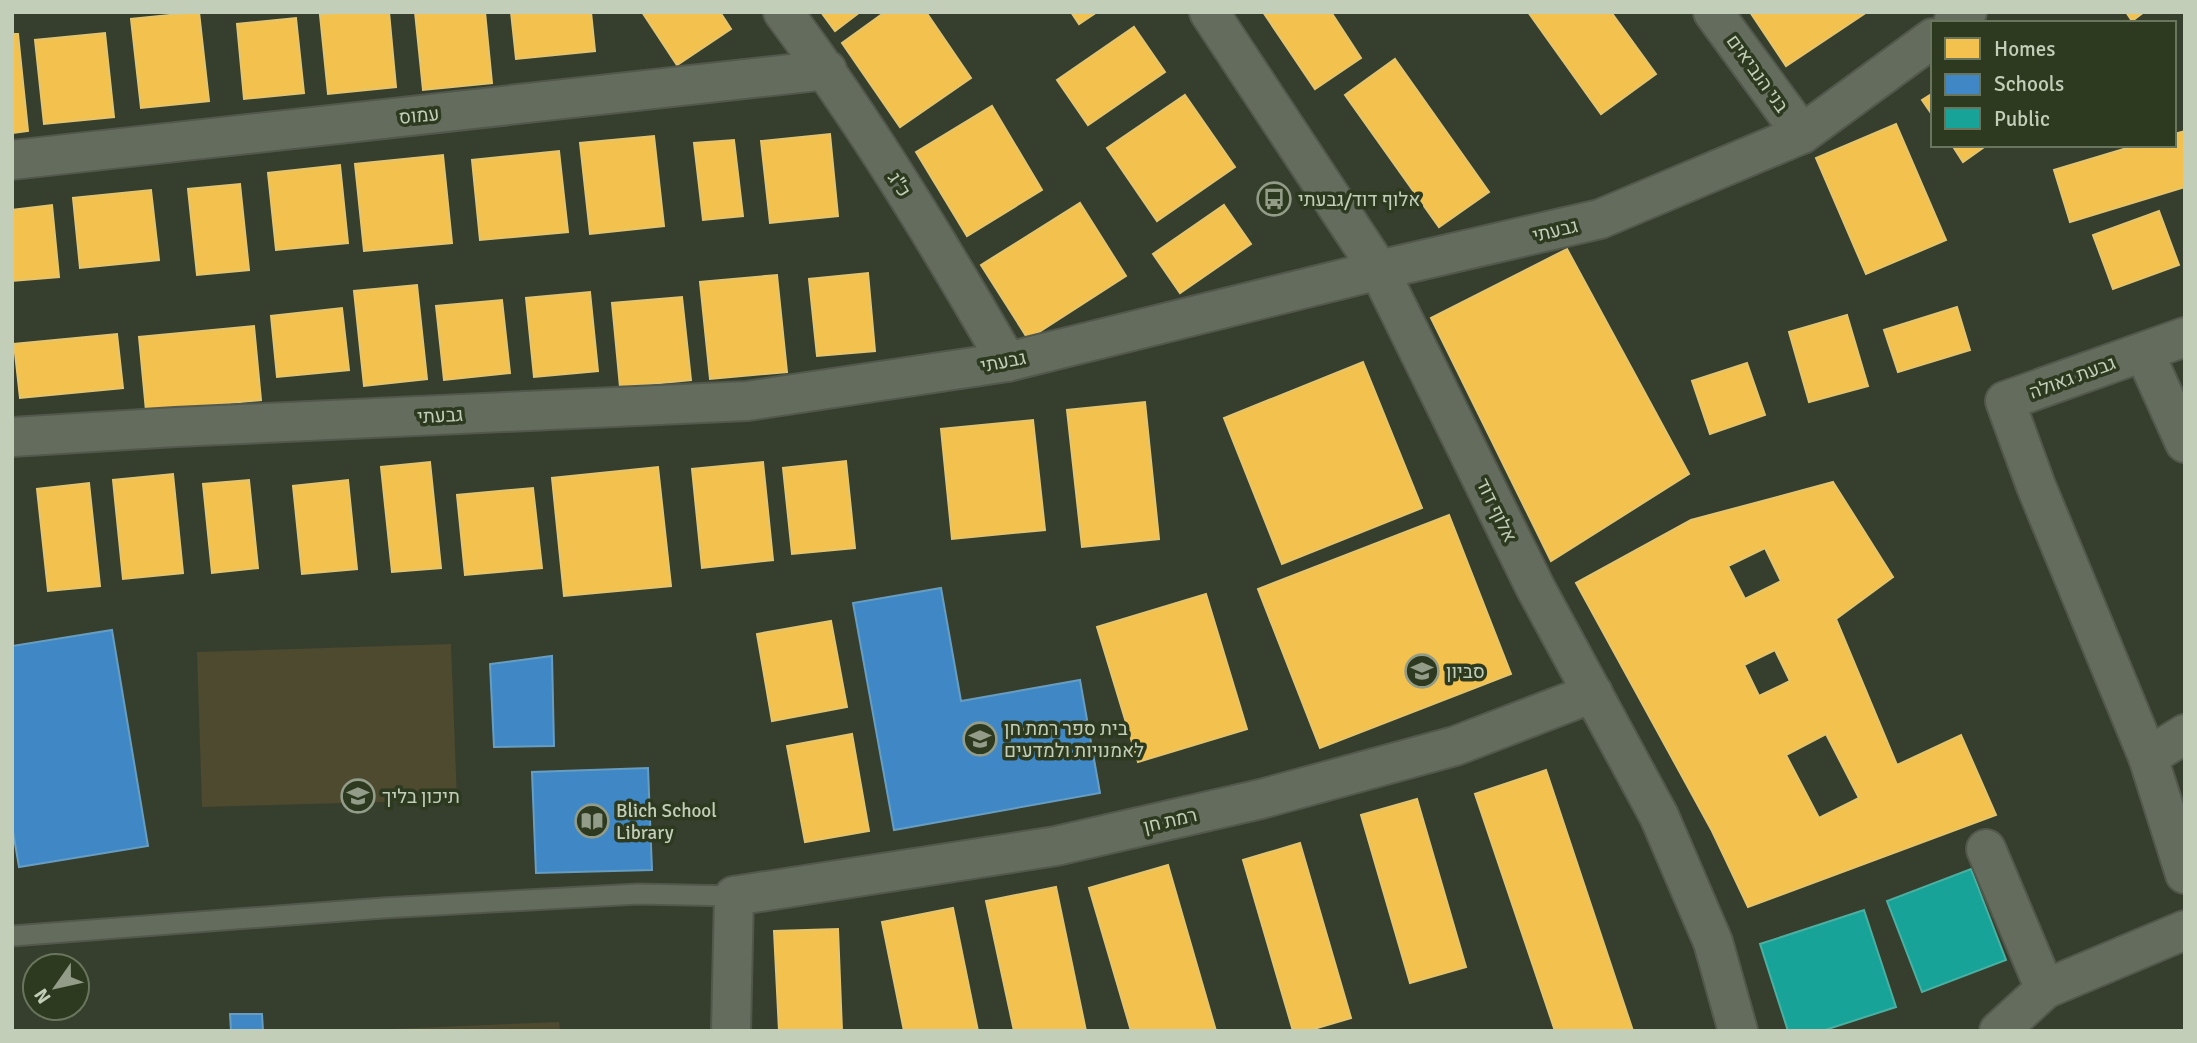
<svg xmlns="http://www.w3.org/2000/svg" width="2197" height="1043" font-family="Signika,Heebo,sans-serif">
  <rect width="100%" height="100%" fill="#363e2d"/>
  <!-- green -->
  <g fill="#4d4a30">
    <path d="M451 644 457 800 202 807 197 652Z"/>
    <path d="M559 1022 560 1031H342Z"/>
  </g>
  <!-- homes -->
  <g fill="#f2c14e" stroke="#e4c56e" stroke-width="2" fill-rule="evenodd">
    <path d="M199 12 209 101 141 108 131 19Z"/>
    <path d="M346 12H389L396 87 328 94 320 15Z"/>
    <path d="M415 12H485L492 83 423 90Z"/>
    <path d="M511 12H591L595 51 516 59Z"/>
    <path d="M642 12H720L731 29 677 65Z"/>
    <path d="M821 12H860L835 31Z"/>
    <path d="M885 12H926L971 78 900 127 842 43Z"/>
    <path d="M1071 12H1097L1079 24Z"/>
    <path d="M1263 12H1331L1361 58 1315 89Z"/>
    <path d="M1528 12H1611L1656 74 1601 114Z"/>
    <path d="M1750 12H1867L1786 66Z"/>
    <path d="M2126 12H2144L2132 21Z"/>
    <path d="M296 18 304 93 244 99 237 24Z"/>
    <path d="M1134 27 1165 72 1088 125 1057 80Z"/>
    <path d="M105 33 114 117 44 124 35 40Z"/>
    <path d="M12 34H18L28 131 12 133Z"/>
    <path d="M1395 59 1489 192 1439 227 1345 95Z"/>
    <path d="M1933 93V116L1922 100Z"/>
    <path d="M1185 95 1235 167 1157 221 1107 148Z"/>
    <path d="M992 106 1042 190 967 236 916 152Z"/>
    <path d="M1896 124 1946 240 1866 274 1816 158Z"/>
    <path d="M2185 131V187L2070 222 2054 170 2137 145H2174V134Z"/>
    <path d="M830 134 838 216 770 223 761 141Z"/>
    <path d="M654 136 664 226 590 234 580 143Z"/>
    <path d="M734 140 743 216 703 220 694 143Z"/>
    <path d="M1952 145H1987L1963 162Z"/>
    <path d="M559 151 568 232 480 240 472 160Z"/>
    <path d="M443 155 452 243 364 251 355 164Z"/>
    <path d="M340 165 348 243 276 250 268 173Z"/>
    <path d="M240 184 249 270 197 275 188 189Z"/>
    <path d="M151 190 159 260 80 268 73 198Z"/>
    <path d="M1080 203 1126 276 1028 339 981 265Z"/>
    <path d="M52 205 59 277 12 281V210Z"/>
    <path d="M1224 205 1251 244 1180 293 1153 254Z"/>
    <path d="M2159 211 2179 265 2113 289 2093 235Z"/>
    <path d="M1567 249 1689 474 1551 561 1431 318Z"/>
    <path d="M868 273 875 351 817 356 809 279Z"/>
    <path d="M777 275 787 372 710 379 700 282Z"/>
    <path d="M417 285 427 379 364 386 354 291Z"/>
    <path d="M590 292 598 371 534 377 526 298Z"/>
    <path d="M682 297 691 380 620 387 612 303Z"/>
    <path d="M502 300 510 373 444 380 436 306Z"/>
    <path d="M1957 307 1970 350 1898 372 1884 330Z"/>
    <path d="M342 308 349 370 277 377 271 316Z"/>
    <path d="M1847 315 1868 386 1809 402 1789 332Z"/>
    <path d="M254 326 261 400 146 411 139 337Z"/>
    <path d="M117 334 123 388 20 398 14 344Z"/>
    <path d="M1363 362 1422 508 1282 564 1224 418Z"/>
    <path d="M1747 363 1765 415 1710 434 1692 381Z"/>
    <path d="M1145 402 1159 539 1082 547 1067 410Z"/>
    <path d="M1033 420 1045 530 952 539 941 429Z"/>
    <path d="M846 461 855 548 792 554 783 468Z"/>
    <path d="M430 462 441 568 392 572 381 467Z"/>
    <path d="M763 462 773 560 702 568 692 469Z"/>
    <path d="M658 467 671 586 564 596 552 478Z"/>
    <path d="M173 474 183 573 123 579 113 480Z"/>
    <path d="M249 480 258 568 212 573 203 484Z"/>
    <path d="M348 480 357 569 302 574 293 486Z"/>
    <path d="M1833 482 1893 577 1836 619 1897 765 1961 735 1996 815 1748 907 1712 831 1576 583 1691 520ZM1765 548 1781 581 1745 599 1728 566ZM1775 650 1790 681 1759 696 1744 665ZM1826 734 1859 798 1819 818 1786 755Z"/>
    <path d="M89 483 100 586 48 591 37 489Z"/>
    <path d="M533 488 542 568 465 575 457 495Z"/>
    <path d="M1449 515 1511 674 1320 748 1258 589Z"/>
    <path d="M1206 594 1247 729 1138 762 1097 627Z"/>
    <path d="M831 621 847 707 772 721 757 634Z"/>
    <path d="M852 734 869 831 805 842 787 746Z"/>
    <path d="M1546 770 1633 1031H1555L1475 794Z"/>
    <path d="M1417 799 1466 967 1410 983 1361 815Z"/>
    <path d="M1300 843 1351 1018 1307 1031H1293L1243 860Z"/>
    <path d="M1168 865 1216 1031H1131L1089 888Z"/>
    <path d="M1056 887 1086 1031H1014L986 901Z"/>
    <path d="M953 908 978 1031H904L882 922Z"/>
    <path d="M838 929 842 1031H779L774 931Z"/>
  </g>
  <!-- schools -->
  <g fill="#3f88c5" stroke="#679dc1" stroke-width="2">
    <path d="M941 588 961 701 1080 680 1100 793 894 830 853 603Z"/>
    <path d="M112 630 148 846 19 867 12 826V646Z"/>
    <path d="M552 656 554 746 494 747 490 664Z"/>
    <path d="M648 768 652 870 536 873 532 772Z"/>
    <path d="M230 1014H262L263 1031H231Z"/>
  </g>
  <!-- public -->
  <g fill="#17a398" stroke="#4bb0a2" stroke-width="2">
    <path d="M1971 869 2006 960 1922 992 1887 901Z"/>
    <path d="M1864 910 1896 1007 1822 1031H1788L1760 944Z"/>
  </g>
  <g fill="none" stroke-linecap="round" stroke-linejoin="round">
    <defs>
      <path id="service" d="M12 936 383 908 638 894 734 896"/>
      <g id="minor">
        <path d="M783 12C866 123 938 242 1007 362"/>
        <path d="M1713 12 1802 134"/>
        <path d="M1953 23 1967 12"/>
        <path d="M12 160 827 70"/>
        <path d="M2185 337 2005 401 2036 486 2148 757 2185 874"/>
        <path d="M2144 352 2185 443"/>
        <path d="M12 437 176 427 747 401 1007 362 1379 270 1600 219 1802 134 1933 38"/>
        <path d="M2148 757 2185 734"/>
        <path d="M1986 849 2045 989 1999 1031"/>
        <path d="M2045 989 2185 930"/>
        <path d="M731 1031 734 896 1056 846 1261 799 1455 746 1593 693"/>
      </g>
      <path id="tertiary" d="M1209 12 1379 270 1535 587 1659 816 1713 942 1738 1031"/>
    </defs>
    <!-- service casing -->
    <use href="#service" stroke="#52584c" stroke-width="23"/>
    <!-- minor casing -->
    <use href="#minor" stroke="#52584c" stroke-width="42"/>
    <!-- tertiary casing -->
    <use href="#tertiary" stroke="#52584c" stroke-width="42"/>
    <!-- service -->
    <use href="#service" stroke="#646c5e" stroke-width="19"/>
    <!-- minor -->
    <use href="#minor" stroke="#646c5e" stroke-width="38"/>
    <!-- tertiary -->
    <use href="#tertiary" stroke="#646c5e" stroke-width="38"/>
  </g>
  <!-- icons -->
  <defs>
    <symbol id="bus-ring" viewBox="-11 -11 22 22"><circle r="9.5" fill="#2e3a1f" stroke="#929c88" stroke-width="1.5"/><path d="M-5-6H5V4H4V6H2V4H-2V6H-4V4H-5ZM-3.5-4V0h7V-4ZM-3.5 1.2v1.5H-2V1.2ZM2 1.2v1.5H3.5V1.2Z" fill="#929c88"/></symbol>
    <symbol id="school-ring" viewBox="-11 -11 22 22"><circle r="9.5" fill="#2e3a1f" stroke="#929c88" stroke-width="1.5"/><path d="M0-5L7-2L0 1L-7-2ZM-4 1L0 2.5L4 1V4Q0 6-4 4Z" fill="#929c88"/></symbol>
    <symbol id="library-ring" viewBox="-11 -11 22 22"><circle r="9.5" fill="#2e3a1f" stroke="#929c88" stroke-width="1.5"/><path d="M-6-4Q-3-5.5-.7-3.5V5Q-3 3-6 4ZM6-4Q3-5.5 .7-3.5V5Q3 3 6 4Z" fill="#929c88"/></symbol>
  </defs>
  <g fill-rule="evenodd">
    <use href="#bus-ring" x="1255" y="180" width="38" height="38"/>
    <use href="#school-ring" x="1403" y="652" width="38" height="38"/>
    <use href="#school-ring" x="961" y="720" width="38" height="38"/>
    <use href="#school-ring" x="339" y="777" width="38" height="38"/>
    <use href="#library-ring" x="573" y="802" width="38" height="38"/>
  </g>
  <g text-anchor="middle" stroke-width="7" stroke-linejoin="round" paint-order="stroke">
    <!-- street labels -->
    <g font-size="19" fill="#c3ceb9" stroke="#2e3a1f">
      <text transform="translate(1758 73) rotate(54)" y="7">בני הנביאים</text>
      <text transform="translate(419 115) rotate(-6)" y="7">עמוס</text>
      <text transform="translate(900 184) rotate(57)" y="7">כ"ג</text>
      <text transform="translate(1555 230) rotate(-13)" y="7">גבעתי</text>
      <text transform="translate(1003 361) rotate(-11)" y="7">גבעתי</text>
      <text transform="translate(2072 377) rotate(-20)" y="7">גבעת גאולה</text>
      <text transform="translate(440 415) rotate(-3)" y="7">גבעתי</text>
      <text transform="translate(1497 510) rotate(64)" y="7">אלוף דוד</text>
      <text transform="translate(1170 820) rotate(-13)" y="7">רמת חן</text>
    </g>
    <!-- poi labels -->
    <g font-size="19" fill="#c3ceb9" stroke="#2e3a1f" text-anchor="start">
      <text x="1298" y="206">אלוף דוד/גבעתי</text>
      <text x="1446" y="678">סביון</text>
      <text x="1004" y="735">בית ספר רמת חן<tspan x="1004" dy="22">לאמנויות ולמדעים</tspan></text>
      <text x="382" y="803">תיכון בליך</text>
      <text x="616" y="817">Blich School<tspan x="616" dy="22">Library</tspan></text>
    </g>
  </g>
  <!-- border -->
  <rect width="2197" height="1043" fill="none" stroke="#c3ceb9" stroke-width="28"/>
  <!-- legend -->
  <rect x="1931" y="21" width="245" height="126" fill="#2e3a1f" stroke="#6a755d" stroke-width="2"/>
  <rect x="1945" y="38" width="35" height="21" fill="#f2c14e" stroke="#6a755d" stroke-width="2"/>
  <text x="1994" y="56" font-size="21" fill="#c3ceb9">Homes</text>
  <rect x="1945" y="74" width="35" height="21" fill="#3f88c5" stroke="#6a755d" stroke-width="2"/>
  <text x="1994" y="91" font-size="21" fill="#c3ceb9">Schools</text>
  <rect x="1945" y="108" width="35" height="21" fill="#17a398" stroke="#6a755d" stroke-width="2"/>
  <text x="1994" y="126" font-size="21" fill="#c3ceb9">Public</text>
  <!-- north arrow -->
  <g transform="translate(56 987) rotate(236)"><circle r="33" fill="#2e3a1f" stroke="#6a755d" stroke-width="2"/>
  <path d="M0-5L12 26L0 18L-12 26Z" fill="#929c88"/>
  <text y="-10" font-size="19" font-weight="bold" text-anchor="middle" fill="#c3ceb9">N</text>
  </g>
</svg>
